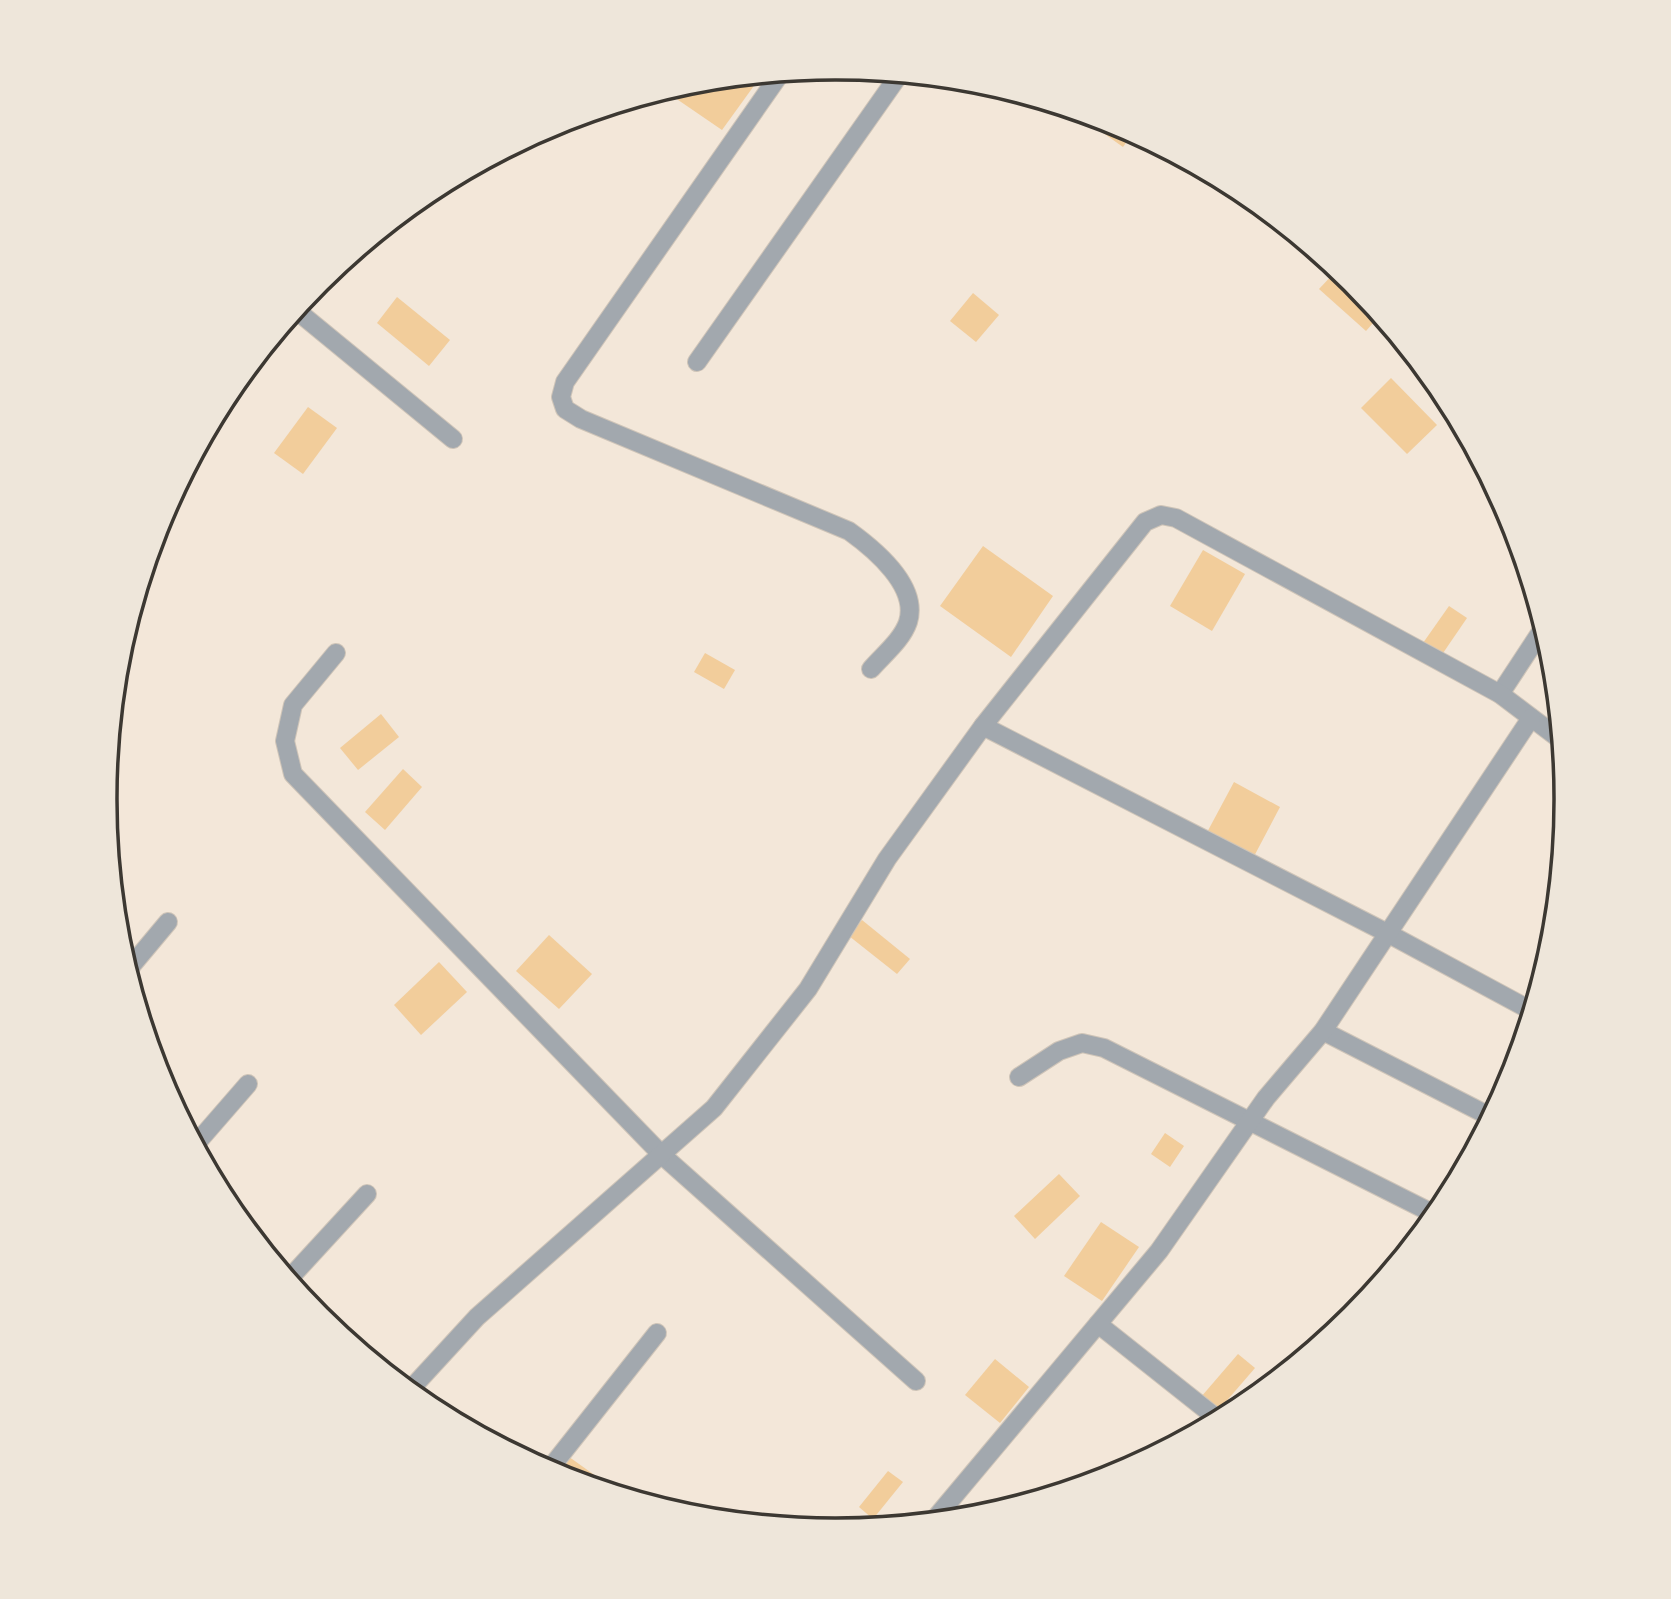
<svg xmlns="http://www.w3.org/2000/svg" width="1671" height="1599" font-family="Quicksand,sans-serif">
  <rect width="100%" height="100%" fill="#f3e7d9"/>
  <!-- building -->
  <g fill="#f2cd9b">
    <path d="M761 76 722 130 665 91 693 82Z"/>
    <path d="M1088 116 1116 124 1133 133 1123 147 1085 120Z"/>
    <path d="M1337 270 1353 283 1380 315 1366 331 1319 289Z"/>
    <path d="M973 293 999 315 976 342 950 321Z"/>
    <path d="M397 297 450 340 429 366 377 323Z"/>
    <path d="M1391 378 1437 425 1407 454 1361 408Z"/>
    <path d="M308 407 337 428 303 474 274 453Z"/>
    <path d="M983 546 1053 596 1011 657 940 606Z"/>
    <path d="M1203 550 1245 574 1212 631 1170 606Z"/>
    <path d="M1449 606 1467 618 1441 656 1423 643Z"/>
    <path d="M705 653 735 670 724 689 694 672Z"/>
    <path d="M381 714 399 737 358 770 340 748Z"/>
    <path d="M403 769 422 787 385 830 365 812Z"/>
    <path d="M1234 782 1280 807 1251 862 1204 838Z"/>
    <path d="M862 920 910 959 897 974 849 936Z"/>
    <path d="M549 935 592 974 559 1009 516 971Z"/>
    <path d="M439 962 467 992 421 1035 394 1005Z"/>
    <path d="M1165 1133 1184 1146 1170 1167 1151 1154Z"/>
    <path d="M1059 1174 1080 1196 1035 1239 1014 1216Z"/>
    <path d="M1101 1222 1139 1247 1102 1301 1064 1276Z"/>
    <path d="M1238 1354 1255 1368 1217 1412 1201 1397Z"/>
    <path d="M995 1359 1029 1387 1000 1423 965 1395Z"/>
    <path d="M565 1454 621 1494V1495L555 1475Z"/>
    <path d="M888 1471 903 1482 873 1519 859 1507Z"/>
  </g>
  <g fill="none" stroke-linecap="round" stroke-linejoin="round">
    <defs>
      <g id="street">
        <path d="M780 74 565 382 561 397 565 409 581 419 849 531C874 549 919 586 908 622 902 640 883 655 871 669"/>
        <path d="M296 310 453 439"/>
        <path d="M697 362 899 75"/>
        <path d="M336 653 293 705 285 741 293 774 662 1155 916 1381"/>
        <path d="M1500 694 1544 627"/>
        <path d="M983 726 1389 934 1532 1011"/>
        <path d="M127 971 168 922"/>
        <path d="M1323 1031 1491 1117"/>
        <path d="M1019 1077 1059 1051 1082 1043 1104 1048 1436 1215"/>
        <path d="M195 1145 248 1084"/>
        <path d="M288 1280 367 1194"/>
        <path d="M1098 1324 1219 1420"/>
        <path d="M409 1391 477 1317 714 1108 808 989 887 859 983 726 1145 522 1161 515 1176 518 1500 694 1561 740"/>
        <path d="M548 1471 657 1333"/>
        <path d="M933 1521 1159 1251 1266 1098 1323 1031 1531 718"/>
      </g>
    </defs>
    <!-- street casing -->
    <use href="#street" stroke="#cec4b8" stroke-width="20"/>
    <!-- street -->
    <use href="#street" stroke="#a2a8ae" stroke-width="18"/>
  </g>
  <!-- crop -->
  <path d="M0 0H1671V1599H0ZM835 80H836A718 718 0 0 1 1554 798V800A718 718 0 0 1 836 1518H835A718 718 0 0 1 117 800V798A718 718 0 0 1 835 80Z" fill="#eee6da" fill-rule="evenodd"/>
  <path fill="none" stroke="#3c3832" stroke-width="3.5" d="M835 80H836A718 718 0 0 1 1554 798V800A718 718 0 0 1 836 1518H835A718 718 0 0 1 117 800V798A718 718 0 0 1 835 80Z"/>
</svg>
